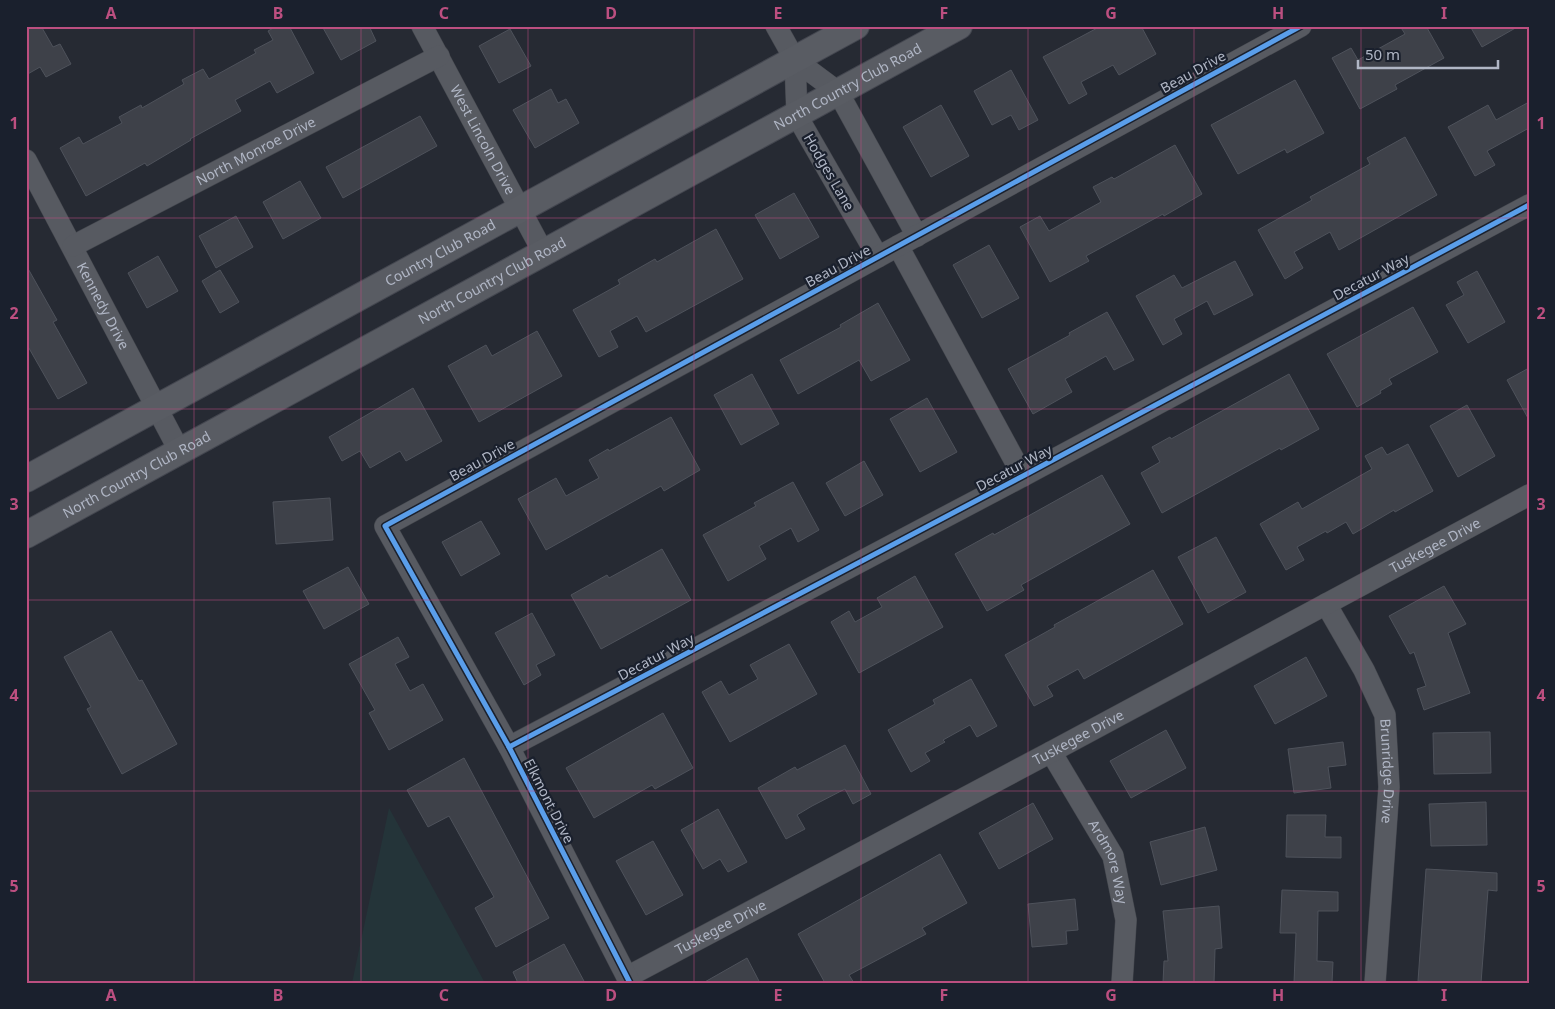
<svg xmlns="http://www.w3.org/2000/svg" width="1555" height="1009" font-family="'Noto Sans',sans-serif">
  <rect width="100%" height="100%" fill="#262a33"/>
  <!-- green -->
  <path fill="#243439" d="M389 808 485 983H352Z"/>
  <!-- building -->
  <g fill="#3e4149" stroke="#4e525b">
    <path d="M26 26H41L53 47 60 44 71 64 46 77 40 67 26 75Z"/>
    <path d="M277 26H289L314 73 277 93 270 81 235 100 241 111 190 139 191 140 147 166 145 163 86 196 60 148 79 137 83 144 122 123 119 117 141 105 142 108 184 84 182 80 203 69 209 79 256 53 254 50 273 40 268 31Z"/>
    <path d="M322 26H369L376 41 341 60Z"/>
    <path d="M1101 26H1141L1156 54 1119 75 1113 65 1081 82 1087 94 1069 104 1043 57Z"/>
    <path d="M1400 26H1426L1444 58 1395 85 1397 89 1360 109 1332 58 1351 48 1358 60 1405 34Z"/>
    <path d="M1470 26H1519L1482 47Z"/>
    <path d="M510 29 531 66 499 83 479 46Z"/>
    <path d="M1011 70 1038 120 1019 130 1011 115 992 125 974 91Z"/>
    <path d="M1295 80 1324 133 1287 153 1285 149 1238 174 1211 125Z"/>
    <path d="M551 89 558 103 566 99 579 123 535 148 513 110Z"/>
    <path d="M1529 102V128L1487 151 1495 165 1475 176 1448 127 1488 105 1496 120Z"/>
    <path d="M941 105 969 156 931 177 903 127Z"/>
    <path d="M420 116 437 146 343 198 326 167Z"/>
    <path d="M1405 137 1437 195 1339 250 1330 232 1294 252 1303 268 1285 279 1258 230 1312 200 1310 197 1370 164 1367 158Z"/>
    <path d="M1175 145 1202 194 1164 216 1163 214 1086 256 1089 261 1050 282 1020 227 1040 216 1049 231 1101 202 1093 187 1112 177 1114 179Z"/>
    <path d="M300 181 321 218 283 239 263 202Z"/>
    <path d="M794 193 819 237 780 259 755 215Z"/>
    <path d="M236 216 253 247 216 268 199 236Z"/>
    <path d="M716 229 743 279 646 332 637 316 610 331 618 347 599 357 573 310 620 284 618 280 655 259 657 262Z"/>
    <path d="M989 245 1019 298 982 318 953 265Z"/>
    <path d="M158 256 178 291 147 308 128 273Z"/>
    <path d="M1235 261 1253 295 1214 315 1207 301 1174 319 1182 334 1163 345 1136 296 1174 275 1182 288Z"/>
    <path d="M26 265 57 320 53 322 87 383 58 399 26 343Z"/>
    <path d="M220 270 239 302 220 313 202 281Z"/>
    <path d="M1477 271 1505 322 1468 343 1446 305 1464 295 1457 282Z"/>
    <path d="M878 303 910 360 871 381 859 360 798 394 780 360 841 327 840 325Z"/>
    <path d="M1413 307 1438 352 1389 379 1392 384 1380 391 1381 393 1357 407 1327 354Z"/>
    <path d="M1107 312 1134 360 1114 370 1106 356 1065 379 1072 392 1033 414 1008 369 1070 335 1069 333Z"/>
    <path d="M537 331 562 376 479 422 448 366 486 345 492 356Z"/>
    <path d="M1529 368V420L1507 380Z"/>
    <path d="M752 374 779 424 741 445 714 395Z"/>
    <path d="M1289 374 1319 429 1281 450 1280 448 1162 513 1141 473 1160 462 1152 447 1170 437 1171 439Z"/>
    <path d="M413 388 442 441 406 461 400 451 370 468 360 451 342 461 329 437Z"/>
    <path d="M927 398 957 452 920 472 890 419Z"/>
    <path d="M1467 405 1495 456 1458 477 1430 426Z"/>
    <path d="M671 417 700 470 664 491 661 486 546 550 518 499 556 478 566 496 599 478 589 460 608 449 609 451Z"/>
    <path d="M1408 444 1433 491 1395 512 1394 510 1353 534 1346 522 1327 533 1326 531 1297 547 1304 560 1286 570 1260 524 1298 502 1302 509 1372 469 1365 456 1382 447 1387 455Z"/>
    <path d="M864 461 883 495 845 516 826 483Z"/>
    <path d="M1102 475 1130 524 1021 585 1024 590 987 611 955 554 993 533 994 535Z"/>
    <path d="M793 482 819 530 798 542 791 528 759 546 766 559 728 581 703 535 756 506 754 503Z"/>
    <path d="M330 498 333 540 276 544 273 502Z"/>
    <path d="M481 521 500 554 461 576 442 542Z"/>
    <path d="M1216 537 1246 592 1208 613 1178 557Z"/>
    <path d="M662 549 691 600 601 649 571 595 607 575 609 578Z"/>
    <path d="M348 567 369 604 324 629 303 591Z"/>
    <path d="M1153 570 1183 624 1084 679 1078 669 1047 686 1053 696 1034 706 1005 655 1055 627 1054 625Z"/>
    <path d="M915 576 943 627 859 673 831 622 849 611 855 622 882 607 877 598Z"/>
    <path d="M1444 586 1466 624 1448 633 1470 693 1424 710 1417 689 1426 686 1414 652 1410 654 1389 616Z"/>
    <path d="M532 613 555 655 536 665 541 675 524 685 495 633Z"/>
    <path d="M111 631 139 681 142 680 177 744 122 774 87 709 91 707 64 657Z"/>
    <path d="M398 637 409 657 395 664 410 691 423 684 443 720 389 750 369 713 375 710 349 664Z"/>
    <path d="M789 644 817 694 730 742 702 692 721 681 729 695 758 679 750 665Z"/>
    <path d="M1306 657 1327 696 1275 724 1254 686Z"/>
    <path d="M971 679 997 726 977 737 970 725 943 740 945 742 925 753 930 761 911 772 888 730 935 704 933 700Z"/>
    <path d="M663 713 693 768 655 789 652 785 594 818 566 768Z"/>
    <path d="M1166 730 1186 768 1131 798 1110 761Z"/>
    <path d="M1490 732 1491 773 1434 774 1433 733Z"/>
    <path d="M1343 742 1346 765 1328 767 1331 788 1294 793 1288 749Z"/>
    <path d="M845 745 871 794 853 804 845 789 812 806 797 815 805 829 786 839 758 788 795 767 797 770Z"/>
    <path d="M464 758 549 918 496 947 475 908 494 897 449 816 428 827 407 790Z"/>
    <path d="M1486 802 1487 845 1431 846 1429 804Z"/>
    <path d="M1033 803 1053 839 999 869 979 833Z"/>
    <path d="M718 809 747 862 728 872 720 859 703 869 681 830Z"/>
    <path d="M1287 815H1326L1325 837H1341V858L1286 857Z"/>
    <path d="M1205 827 1217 870 1161 885 1150 842Z"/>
    <path d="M653 841 683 895 646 915 616 861Z"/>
    <path d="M940 854 967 903 922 928 926 934 849 975 854 983H825L798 934Z"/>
    <path d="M1426 869 1497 873V891L1488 890 1481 983 1418 981Z"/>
    <path d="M1282 890 1338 892V911H1318L1317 961 1333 962 1332 983H1294L1296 933H1280Z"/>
    <path d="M1075 899 1078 930 1066 931 1067 944 1032 947 1028 904Z"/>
    <path d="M1219 906 1222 948 1215 949 1214 983H1163L1164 961H1168L1163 911Z"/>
    <path d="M564 944 585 983H518L513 972Z"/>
    <path d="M747 958 760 983H703Z"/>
  </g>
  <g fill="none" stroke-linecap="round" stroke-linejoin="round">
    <defs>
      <g id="minor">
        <path id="s1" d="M422 26 544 254"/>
        <path d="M776 26 795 60"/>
        <path id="s2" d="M26 160 180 452"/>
        <path id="s3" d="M73 246 439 56"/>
        <path d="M898 246 1023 476"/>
        <path d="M878 257 797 116 795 60 838 92 917 236"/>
        <path id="s4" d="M1326 604 1364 670 1385 715 1389 787 1375 983"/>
        <path d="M509 747 1023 476 1529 205"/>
        <path id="s5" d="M1051 752 1113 856 1126 920 1122 983"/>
        <path id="s6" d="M627 977 1051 752 1529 495"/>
        <path d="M630 983 509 747 385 526 1301 26"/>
      </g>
      <g id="major">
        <path id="s7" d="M26 479 856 26"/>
        <path id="s8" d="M26 535 959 26"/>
      </g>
    </defs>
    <!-- minor casing -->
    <use href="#minor" stroke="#42454c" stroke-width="22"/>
    <!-- major casing -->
    <use href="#major" stroke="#444750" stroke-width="28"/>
    <!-- minor -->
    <use href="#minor" stroke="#575a61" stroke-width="21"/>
    <!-- major -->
    <use href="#major" stroke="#595c63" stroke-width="26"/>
    <defs>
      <g id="cycleway">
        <path d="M509 747 1023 476 1529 205"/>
        <path d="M630 983 509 747 385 526 1301 26"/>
      </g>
    </defs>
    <!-- cycleway casing -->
    <use href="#cycleway" stroke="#1a202d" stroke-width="8"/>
    <!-- cycleway -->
    <use href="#cycleway" stroke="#5a9eea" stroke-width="5"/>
  </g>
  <!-- grid -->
  <path fill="none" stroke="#bc4f80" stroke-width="1" stroke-opacity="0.55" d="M194 26V983M361 26V983M528 26V983M694 26V983M861 26V983M1028 26V983M1194 26V983M1361 26V983M26 218H1529M26 409H1529M26 600H1529M26 791H1529"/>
  <g text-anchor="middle" stroke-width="4.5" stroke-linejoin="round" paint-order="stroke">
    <!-- street labels -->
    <g font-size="14" fill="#b0b6c5" stroke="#1a202d">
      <text transform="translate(1193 72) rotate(-29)" y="5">Beau Drive</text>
      <text dy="5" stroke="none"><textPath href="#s8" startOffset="936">North Country Club Road</textPath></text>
      <text dy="5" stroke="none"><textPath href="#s1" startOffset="129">West Lincoln Drive</textPath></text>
      <text dy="5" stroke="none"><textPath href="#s3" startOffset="206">North Monroe Drive</textPath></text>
      <text transform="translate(829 172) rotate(60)" y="5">Hodges Lane</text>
      <text dy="5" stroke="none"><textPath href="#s7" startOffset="472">Country Club Road</textPath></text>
      <text transform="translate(838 266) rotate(-29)" y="5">Beau Drive</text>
      <text transform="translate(1371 277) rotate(-28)" y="5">Decatur Way</text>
      <text dy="5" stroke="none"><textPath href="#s8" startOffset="531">North Country Club Road</textPath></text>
      <text dy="5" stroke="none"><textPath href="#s2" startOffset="165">Kennedy Drive</textPath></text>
      <text transform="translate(482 460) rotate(-29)" y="5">Beau Drive</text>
      <text transform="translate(1014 468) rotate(-28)" y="5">Decatur Way</text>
      <text dy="5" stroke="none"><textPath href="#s8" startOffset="126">North Country Club Road</textPath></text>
      <text dy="5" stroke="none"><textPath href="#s6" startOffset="916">Tuskegee Drive</textPath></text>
      <text transform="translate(656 657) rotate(-28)" y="5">Decatur Way</text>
      <text dy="5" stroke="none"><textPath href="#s6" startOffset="511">Tuskegee Drive</textPath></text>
      <text dy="5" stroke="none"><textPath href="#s4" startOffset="182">Brunridge Drive</textPath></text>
      <text transform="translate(549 801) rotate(63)" y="5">Elkmont Drive</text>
      <text dy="5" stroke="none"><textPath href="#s5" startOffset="125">Ardmore Way</textPath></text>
      <text dy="5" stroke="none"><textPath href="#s6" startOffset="106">Tuskegee Drive</textPath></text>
    </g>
  </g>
  <!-- border -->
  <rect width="1555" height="1009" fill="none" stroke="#1a202d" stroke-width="55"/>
  <!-- scale -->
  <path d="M1358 60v8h140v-8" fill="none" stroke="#b0b6c5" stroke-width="2.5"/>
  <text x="1365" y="60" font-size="15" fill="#b0b6c5" stroke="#1a202d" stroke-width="4" paint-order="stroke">50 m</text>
  <rect x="28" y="28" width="1500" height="954" fill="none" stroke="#bc4f80" stroke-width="2"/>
  <g font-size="16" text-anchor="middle" font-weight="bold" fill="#bc4f80">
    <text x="111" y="19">A</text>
    <text x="278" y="19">B</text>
    <text x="444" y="19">C</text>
    <text x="611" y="19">D</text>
    <text x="778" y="19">E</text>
    <text x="944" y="19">F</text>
    <text x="1111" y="19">G</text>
    <text x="1278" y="19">H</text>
    <text x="1444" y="19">I</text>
    <text x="14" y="129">1</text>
    <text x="1541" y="129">1</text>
    <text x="14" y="319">2</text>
    <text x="1541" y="319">2</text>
    <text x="14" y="510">3</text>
    <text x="1541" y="510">3</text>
    <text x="14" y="701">4</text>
    <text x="1541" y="701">4</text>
    <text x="14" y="892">5</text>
    <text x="1541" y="892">5</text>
    <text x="111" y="1001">A</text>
    <text x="278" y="1001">B</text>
    <text x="444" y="1001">C</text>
    <text x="611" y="1001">D</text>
    <text x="778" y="1001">E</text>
    <text x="944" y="1001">F</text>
    <text x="1111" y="1001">G</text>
    <text x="1278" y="1001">H</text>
    <text x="1444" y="1001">I</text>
  </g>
</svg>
